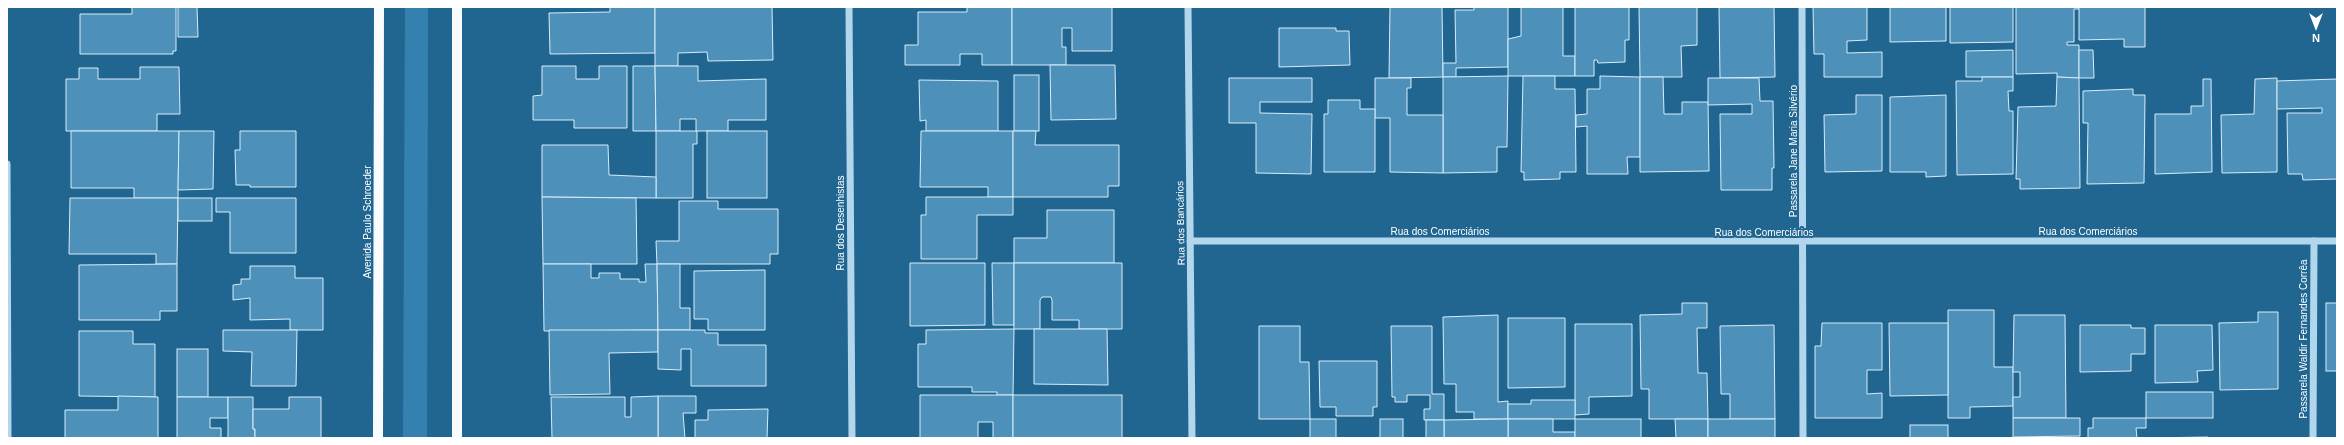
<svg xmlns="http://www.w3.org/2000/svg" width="2344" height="445" font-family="Arial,sans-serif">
  <rect width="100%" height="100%" fill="#206691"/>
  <!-- green -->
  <path fill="#3481af" d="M405 7H428L427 438H403Z"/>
  <!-- building -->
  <g fill="#4d91ba" stroke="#d7edf9">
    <path d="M132 7H176V51H173V54H80V14H132Z"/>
    <path d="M178 7H197L198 37H178Z"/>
    <path d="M610 7H655V53L550 54 549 13 610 12Z"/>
    <path d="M655 7H772L773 60 708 61 707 52 678 53V66H655Z"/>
    <path d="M967 7H1012V65H982V54H960V65H905V45H918V12H967Z"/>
    <path d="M1012 7H1112V51H1072V28H1062V47H1066V65H1012Z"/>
    <path d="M1390 7H1442L1443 77 1389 78Z"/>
    <path d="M1474 7H1508V67L1456 68V77H1443V63H1456L1455 10H1474Z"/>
    <path d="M1521 7H1563V56H1575V76H1508V39L1521 36Z"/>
    <path d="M1575 7H1629V40H1625V62L1598 63 1597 60H1594V76H1575Z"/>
    <path d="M1639 7H1697V45L1681 46 1682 77H1640Z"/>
    <path d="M1719 7H1774L1775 77 1720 78Z"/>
    <path d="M1813 7H1867V40L1847 41V53L1882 52V77H1824V54H1814Z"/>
    <path d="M1890 7H1946V41L1890 42Z"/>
    <path d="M1950 7H2013V42L1950 43Z"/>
    <path d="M2016 7H2079V9H2074V42H2067V45H2079V78L2057 77V73L2016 74Z"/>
    <path d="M2079 7H2145V47H2124V39L2079 40Z"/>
    <path d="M1279 28H1336V31H1349L1350 65 1279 67Z"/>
    <path d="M2013 50V77H1966V51Z"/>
    <path d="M2079 50H2093L2094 78H2079Z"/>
    <path d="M1050 65H1115L1116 119 1051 120Z"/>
    <path d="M542 66H576V79H599V66H627V128H574V120H533V96L542 95Z"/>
    <path d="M633 66H655L656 131H633Z"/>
    <path d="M655 66H698V81L766 79V120H728V131H696V119H680V131H656Z"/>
    <path d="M140 67H179L180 114H157V131H66V79H79V68H98V79H140Z"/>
    <rect x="1014" y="75" width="25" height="56"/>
    <path d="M1508 76 1507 147H1497V172L1443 173V77Z"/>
    <path d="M1523 76H1555V89H1575L1576 172H1560V179L1524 180V172H1521Z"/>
    <path d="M1600 76 1640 77V157H1627L1628 174H1587V126L1576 127V115L1587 114V89H1600Z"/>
    <path d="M1640 77H1663L1664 114H1682V102H1708L1709 171 1640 172Z"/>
    <path d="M1982 77H2013V91H2008L2009 111H2013V174L1957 175 1956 81H1982Z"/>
    <path d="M2057 77 2079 78 2080 188 2020 189V179H2016L2018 107 2056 106Z"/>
    <path d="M1229 78H1312V102H1260V113L1312 114 1311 174 1256 173V123H1229Z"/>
    <path d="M1375 78H1411V88H1407V115H1443V173L1390 172V118H1375Z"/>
    <path d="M1708 78H1759L1760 101H1773L1774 168H1772V190H1721L1720 114H1752V104L1708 105Z"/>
    <path d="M2277 78V172L2222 173 2221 115 2254 114 2255 79Z"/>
    <path d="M2203 79H2211L2212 172 2155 174V114H2191V106H2203Z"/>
    <path d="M2337 79V179L2303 180 2302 174H2288L2287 113H2322V108L2277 109V81Z"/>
    <path d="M919 80 998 81V131H926V120L920 121Z"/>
    <path d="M2133 89V95H2145L2144 183 2087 184 2088 123H2083V91Z"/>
    <path d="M1856 95H1882V171L1825 172 1824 115 1856 114Z"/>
    <path d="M1946 95V176L1926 177V172H1890V97Z"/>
    <path d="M1328 100H1360V109H1375V172H1324V114H1328Z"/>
    <path d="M71 131H179L178 198H134V188H71Z"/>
    <path d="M179 131H214L213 189 178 190Z"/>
    <path d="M240 131H296V187H250V185H236L235 150H240Z"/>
    <path d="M656 131H697V144H693V198H656Z"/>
    <rect x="707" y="131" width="60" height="67"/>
    <path d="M921 131H1013V197H988V187H920Z"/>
    <path d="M1013 131H1036L1035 145H1119V186H1108V197H1013Z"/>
    <path d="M542 145H608L609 175 656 177V198L542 197Z"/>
    <path d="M542 197 636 198 637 264H543Z"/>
    <path d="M926 197H1013V215H977V259H921V215H926Z"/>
    <path d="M70 198H178L177 264H156V254H69Z"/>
    <rect x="178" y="198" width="34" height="23"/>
    <path d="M216 198H296V253H230V212H216Z"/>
    <path d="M679 201H718V209H778V254H770V264H657L656 241H679Z"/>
    <path d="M1047 210H1114V263H1014V238H1047Z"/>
    <path d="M910 263H985V325L910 326Z"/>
    <path d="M992 263H1014V325H993Z"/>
    <path d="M1014 263H1122V329H1079V320H1052V300L1051 297H1042L1040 300V329H1014Z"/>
    <path d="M177 264V311H160V320H79V265Z"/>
    <path d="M543 264H591V278H599V273H620V279H639V282H646L645 264H657L658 330 544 331Z"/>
    <path d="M657 264H680V308H690V330H658Z"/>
    <path d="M250 266H295V278H323V330H290V319L250 320V298L233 300V285L241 284V279H250Z"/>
    <path d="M765 270V330H708V319H694V271Z"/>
    <path d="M1682 303H1707V328H1697L1698 373H1707L1708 419H1649V389H1641L1640 315 1682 314Z"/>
    <rect x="2326" y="303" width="11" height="68"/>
    <path d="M1948 310H1994V367H2013V406L1970 407V418H1948Z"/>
    <path d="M2258 312H2278V389L2220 390 2219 323 2258 322Z"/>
    <path d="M1498 315V402L1508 401V419H1474V412H1456V384H1444L1443 317Z"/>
    <path d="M2014 315H2065L2066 418H2013V397H2020V372H2013Z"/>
    <path d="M1508 318H1565V387L1508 388Z"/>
    <path d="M1822 323H1882V370H1867V394L1882 393V418H1815V346H1821Z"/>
    <path d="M1889 323H1948V395L1890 396Z"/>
    <path d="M1575 324H1632V396L1589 397V414L1575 415Z"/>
    <path d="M1774 325 1775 419H1730V394H1721L1720 326Z"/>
    <path d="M2080 325H2131V328H2145V354H2131V371L2080 372Z"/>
    <path d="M2155 325H2212L2213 370 2197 371 2198 382 2155 383Z"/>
    <path d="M1259 326H1300V362H1309L1310 419H1259Z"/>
    <path d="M1391 326H1432V394H1444V420H1424V409H1430V395H1407V402H1395V397H1392Z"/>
    <path d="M1014 329 1013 395H997V392H972V387H918V344H926V330Z"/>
    <path d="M1034 329H1107L1108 385 1034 384Z"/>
    <path d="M223 330H297L296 386H251L252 352 223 351Z"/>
    <path d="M549 330H658V352L609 353 610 394 550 395Z"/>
    <path d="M658 330H705V333H718V345H766V386H691V349H681V370L658 369Z"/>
    <path d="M79 331H133V344H155V397L79 396Z"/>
    <rect x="177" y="349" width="31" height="48"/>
    <path d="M1319 361H1377V407H1373V416H1336V407H1320Z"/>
    <rect x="2146" y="392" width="67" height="26"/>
    <path d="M920 395H1013V438H993V422H978V438H920Z"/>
    <rect x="1013" y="395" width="109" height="43"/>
    <path d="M118 396 158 397V438H65V410H118Z"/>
    <path d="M658 396H696V413H683L685 438H658Z"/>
    <path d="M658 396V438H552L551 397H625V417H631V397Z"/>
    <path d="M177 397H228V418H210V428H221V438H177Z"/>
    <path d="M228 397H253V429H255V438H228Z"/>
    <path d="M289 397H321V438H255V429H253V409H289Z"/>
    <path d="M1531 400H1575V419H1508V404H1531Z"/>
    <path d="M768 409 767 438H695V420H708V410Z"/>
    <path d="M2013 418H2080V436L2013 437Z"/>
    <path d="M2093 418H2146V428H2136L2137 438H2088V428H2093Z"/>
    <rect x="1310" y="419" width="26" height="19"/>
    <rect x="1380" y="419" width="23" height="19"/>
    <path d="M1508 419H1553V432H1575V438H1508Z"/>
    <path d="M1508 419V438H1444V420Z"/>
    <rect x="1575" y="419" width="66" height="19"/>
    <path d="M1675 419H1708V438H1676Z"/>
    <rect x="1708" y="419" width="67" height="19"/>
    <rect x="1426" y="420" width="18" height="18"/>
    <rect x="1910" y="425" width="38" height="13"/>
    <path d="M2208 437V438H2150Z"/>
  </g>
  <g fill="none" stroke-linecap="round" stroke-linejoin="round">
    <!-- minor -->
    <g stroke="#b2d7ed" stroke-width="7">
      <path d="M849 7 852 438"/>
      <path d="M1188 7 1192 438"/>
      <path d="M1802 7 1803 438"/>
      <path d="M7 164 8 438"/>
      <path d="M1190 241H2337"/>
      <path d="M2313 438 2314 241"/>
    </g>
    <!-- major -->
    <g stroke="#f8fcff" stroke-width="10">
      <path d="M457 7V438"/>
      <path d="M378 438 379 7"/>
    </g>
  </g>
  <g text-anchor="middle" stroke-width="4" stroke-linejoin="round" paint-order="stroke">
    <!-- street labels -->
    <g font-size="10" fill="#fff" stroke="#206691">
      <text transform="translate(1793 151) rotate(-90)" y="4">Passarela Jane Maria Silvério</text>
      <text transform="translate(367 222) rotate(-90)" y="4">Avenida Paulo Schroeder</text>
      <text transform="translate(840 223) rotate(-90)" y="4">Rua dos Desenhistas</text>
      <text transform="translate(1180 223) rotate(-91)" y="4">Rua dos Bancários</text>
      <text x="1440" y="235">Rua dos Comerciários</text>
      <text x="2088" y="235">Rua dos Comerciários</text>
      <text x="1764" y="236">Rua dos Comerciários</text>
      <text transform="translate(2303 339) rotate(-90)" y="4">Passarela Waldir Fernandes Corrêa</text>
    </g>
  </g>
  <!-- border -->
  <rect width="2344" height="445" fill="none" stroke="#ffffff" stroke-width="16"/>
  <!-- north arrow -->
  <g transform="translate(2316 28) rotate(180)" stroke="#206691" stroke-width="3" paint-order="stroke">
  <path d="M0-3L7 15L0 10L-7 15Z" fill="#ffffff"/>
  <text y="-6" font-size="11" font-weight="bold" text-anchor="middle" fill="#ffffff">N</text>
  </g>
</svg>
